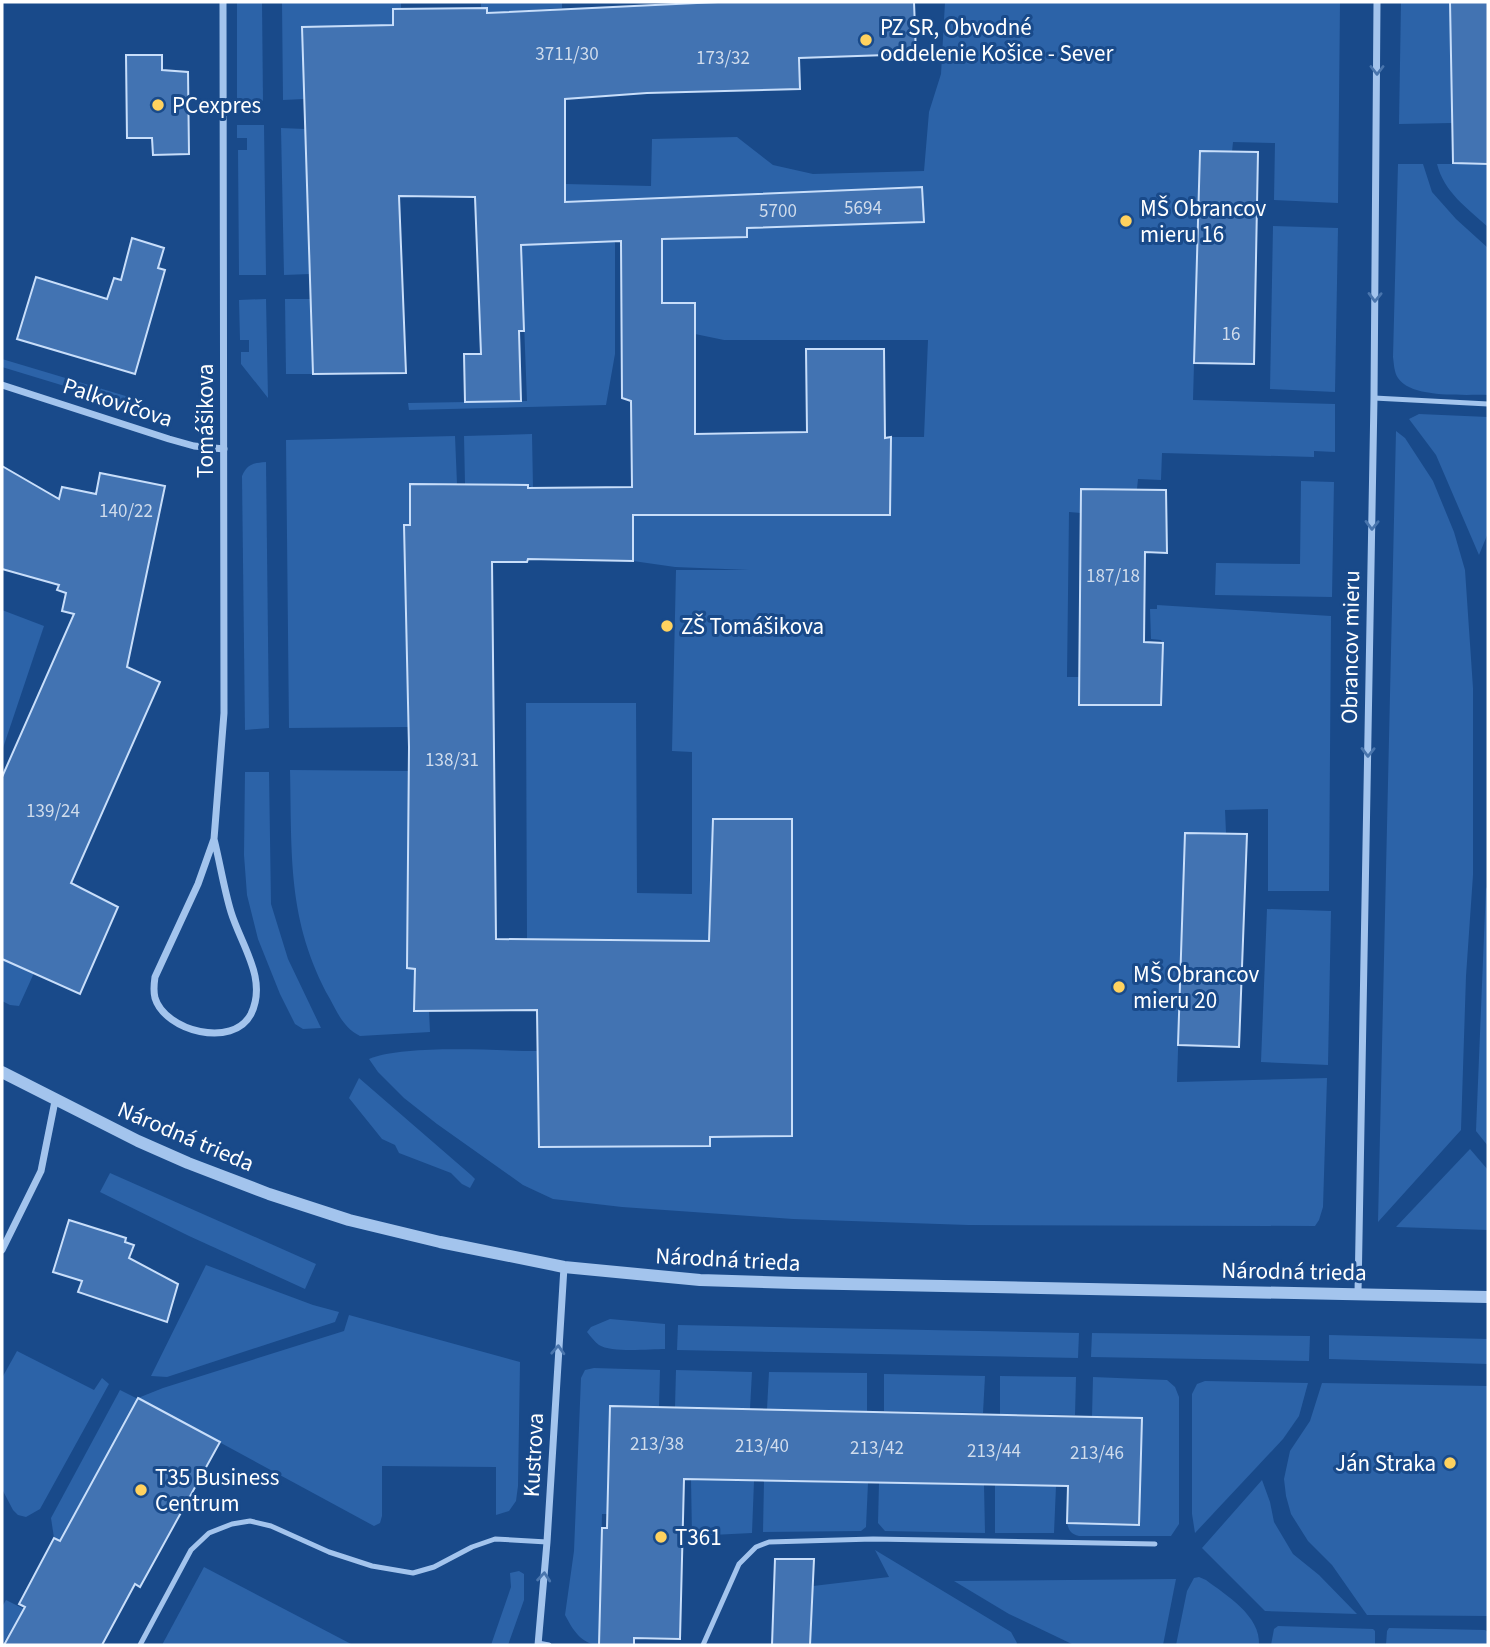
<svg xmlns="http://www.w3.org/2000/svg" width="1490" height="1647" font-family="'Source Sans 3',sans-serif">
  <rect width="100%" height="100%" fill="#194a8a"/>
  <!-- green -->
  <g fill="#2c63a8">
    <path d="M237 2H262L263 103 237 104Z"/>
    <path d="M282 2H401V9H393V25L302 28 304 99 283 100Z"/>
    <path d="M481 2H562V8L487 13V8H481Z"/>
    <path d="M945 2H1340L1338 203 1274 200 1275 143 1233 142 1232 152 1200 151 1193 400 1335 404V452L1314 451V457L1162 453 1161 480 1138 479 1137 489H1081V513L1069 512 1067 677H1079V705H1161L1163 643 1161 640 1151 639 1150 609H1157V605L1331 616 1329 891H1268V809L1225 810 1226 833H1185L1177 1082 1327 1078 1323 1207 1319 1220 1315 1226 968 1225 793 1219 622 1207 553 1199 523 1185 437 1124 404 1098 378 1072 369 1059C408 1044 494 1051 538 1051L539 1147 710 1146V1137L792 1136V819L713 820 709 941H533L527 939 526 703H636L637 893 692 894V752L672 751 676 570H749L675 567 633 561V515H890L891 437H924L928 340H724L695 334 694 303H662V239L747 237V227L921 187 566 202 565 184 651 186 652 139 737 137 773 165 813 174 924 171 929 112 941 74Z"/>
    <path d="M1401 2H1450L1452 123 1399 124Z"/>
    <path d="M237 125H264L266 275H239L238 150H247V138H237Z"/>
    <path d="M281 128 305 129 310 274 284 275Z"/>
    <path d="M1398 164H1423L1432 192 1456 219 1488 248V395C1465 394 1412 399 1398 378 1394 372 1394 364 1393 357Z"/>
    <path d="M1437 164H1488V227C1467 208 1444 192 1437 164Z"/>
    <path d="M1273 226 1338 228 1335 392 1270 389Z"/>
    <path d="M615 241V354L606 405 409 410 408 403 527 401 521 245Z"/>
    <path d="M266 299 268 398 241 364V352H249V340H240L239 300Z"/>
    <path d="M285 299H310L313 374H286Z"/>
    <path d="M2 359 129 397 127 405 2 367Z"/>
    <path d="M1419 414 1488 417V533L1479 555 1436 455 1409 419Z"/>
    <path d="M1396 431 1405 438 1433 481 1454 532 1465 570 1473 688V875L1466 976 1461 1130 1378 1222Z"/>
    <path d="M532 434 533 488 528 485 465 484 464 436Z"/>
    <path d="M455 436 457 484H410V525L404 526 408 727 289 728 286 440Z"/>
    <path d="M266 462 269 728 245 730 242 476C247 464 253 463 266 462Z"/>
    <path d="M1301 481 1334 482 1332 597 1215 595 1216 563 1300 564Z"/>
    <path d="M2 610 44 626 2 751Z"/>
    <path d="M290 770 409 771 407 968 415 969 414 1011H429L430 1032 360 1036C344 1028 338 1014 330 999 287 921 292 856 290 770Z"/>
    <path d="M245 772H269L271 904 288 959 321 1028 303 1029 295 1024 280 994 258 939 247 895 244 855Z"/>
    <path d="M1486 887 1488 891V1146L1476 1131Z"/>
    <path d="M1267 909 1331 911 1328 1065 1261 1062Z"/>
    <path d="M2 959 34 973 19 1006 10 1005 2 1001Z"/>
    <path d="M359 1078 471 1175 475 1179 470 1188 462 1184 451 1173 399 1153 395 1145 382 1139 349 1098Z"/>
    <path d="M1470 1149 1488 1170V1230L1396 1227Z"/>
    <path d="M110 1173 316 1264 305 1289 189 1236 100 1192Z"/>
    <path d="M206 1265 313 1305 339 1312 335 1322 167 1377 151 1376Z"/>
    <path d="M349 1315 520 1362 518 1486 516 1501 509 1511 496 1515V1467L382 1466V1516L380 1523 374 1526 138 1398 163 1388 344 1331Z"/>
    <path d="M610 1319 665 1324V1349C650 1349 611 1353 599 1345 595 1342 591 1337 587 1332L591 1327Z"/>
    <path d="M678 1325 1079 1333 1078 1358 677 1350Z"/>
    <path d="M1092 1333 1310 1336 1309 1361 1091 1357Z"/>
    <path d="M1329 1335 1488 1339V1364L1329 1359Z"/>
    <path d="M17 1351 94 1390 102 1378 109 1384 40 1509 26 1517 18 1515 13 1510 2 1489V1378Z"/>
    <path d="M594 1368 660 1370 659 1407 610 1406 607 1514H602L599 1645C581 1644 573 1630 565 1615L574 1551 581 1378 585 1370Z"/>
    <path d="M676 1370 752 1372 750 1409 675 1407Z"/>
    <path d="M769 1372 867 1373V1411L767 1409Z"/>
    <path d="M884 1374 985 1376 983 1413 884 1411Z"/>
    <path d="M1000 1376 1076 1377 1075 1415 1000 1414Z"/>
    <path d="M1093 1377 1167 1380 1175 1387 1179 1397V1524L1171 1536H1079C1071 1534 1069 1531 1067 1523L1139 1525 1142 1418 1092 1416Z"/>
    <path d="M1205 1381 1308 1383 1299 1416 1283 1439 1195 1533 1192 1514V1394L1197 1384Z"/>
    <path d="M1322 1383 1488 1386V1616L1367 1615 1332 1565 1308 1541 1291 1514 1286 1496 1284 1479 1290 1451 1310 1421Z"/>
    <path d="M120 1390 138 1399 60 1541 54 1538 51 1518Z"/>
    <path d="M691 1479 754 1481 752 1533 692 1536Z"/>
    <path d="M1262 1480 1270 1502 1274 1522 1293 1554 1319 1575 1357 1614 1265 1611 1202 1548Z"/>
    <path d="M764 1481 868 1483 866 1527 861 1531 763 1532Z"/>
    <path d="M879 1483 984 1485 985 1533 885 1531 878 1523Z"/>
    <path d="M995 1485 1056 1486 1054 1533H995Z"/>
    <path d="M875 1550 1011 1632 1017 1643 1016 1645H810L813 1586 889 1577Z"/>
    <path d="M204 1567 353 1645H162Z"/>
    <path d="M519 1571 524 1574V1600L508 1645H491L511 1587 510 1573Z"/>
    <path d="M1199 1577 1206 1580C1226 1595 1261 1616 1259 1645H1176L1187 1591 1194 1578Z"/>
    <path d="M1176 1579 1163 1645H1074L1009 1614 954 1581Z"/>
    <path d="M6 1600 24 1609 2 1645V1607Z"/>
    <path d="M1278 1626 1373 1629 1375 1631V1645H1271L1274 1629Z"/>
    <path d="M1389 1628 1485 1630 1488 1632V1645H1386L1387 1631Z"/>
  </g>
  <!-- building -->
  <g fill="#4273b2" stroke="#c8defa" stroke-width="2">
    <path d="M718 2H914L916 54 799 58 800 89 647 93 565 99V202L922 187 924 222 747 228V237L662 239V303H695V434L807 432 806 349H884L885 438 891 437 890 515H633V561L528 559 527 562H492L496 939 709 941 713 819H792V1136L710 1137V1146L539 1147 537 1010 414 1011 415 969 407 968 409 747 404 525H410V484L528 485V488L632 487 631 401 622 398 621 241 521 245 524 331H519L521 401 465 402 464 354H481L475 197 399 196 406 373 313 374 302 27 393 25V9L487 8V13Z"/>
    <path d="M1450 2H1488V164L1453 163Z"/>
    <path d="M126 55H162V70L188 72 189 154 153 155 152 138H127Z"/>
    <path d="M1200 151 1258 152 1254 364 1194 363Z"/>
    <path d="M132 238 164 248 158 268 165 270 135 374 17 339 36 277 107 299 114 278 121 280Z"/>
    <path d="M2 466 59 499 62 487 96 494 100 473 165 486 127 667 160 682 71 883 118 907 80 994 2 959V777L74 614 62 611 66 593 57 590 59 585 2 569Z"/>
    <path d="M1081 489 1166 490 1167 553 1145 552 1144 642 1163 643 1161 705H1079Z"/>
    <path d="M1185 833 1247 834 1239 1047 1178 1045Z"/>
    <path d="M69 1220 126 1238 125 1242 134 1245 129 1258 178 1284 167 1322 78 1292 82 1281 53 1272Z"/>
    <path d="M138 1398 220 1442 140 1587 135 1584 102 1645H4L25 1607 19 1604 54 1538 60 1541Z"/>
    <path d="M610 1406 1142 1418 1139 1525 1067 1523 1068 1486 684 1479 680 1639 634 1638V1645H599L602 1528H607Z"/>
    <path d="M775 1559H814L810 1645H772Z"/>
  </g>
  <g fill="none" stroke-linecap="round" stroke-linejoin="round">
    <!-- service -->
    <g stroke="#a3c4ed" stroke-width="5">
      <path d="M1374 398 1488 404"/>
      <path d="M538 1643 549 1645"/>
      <path d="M140 1645 191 1550 209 1533 232 1524 250 1521 271 1526 329 1552 372 1566 413 1573 434 1567 472 1547 495 1539 547 1542"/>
      <path d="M703 1645 739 1564 756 1547 769 1542 873 1539 1155 1544"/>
    </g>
    <!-- minor -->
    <g stroke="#a3c4ed" stroke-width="7">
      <path d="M2 385 169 439 194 446 224 449"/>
      <path d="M214 839C220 863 224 889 231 912 241 945 268 979 251 1014 233 1049 165 1031 155 998 153 990 154 984 155 977L198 884 214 839 224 713 223 2"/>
      <path d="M2 1250 41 1171 55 1101"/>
      <path d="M1358 1293 1374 398 1377 2"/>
      <path d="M538 1645 547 1542 564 1267"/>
    </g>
    <!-- tertiary -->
    <path stroke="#a3c4ed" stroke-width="12" d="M2 1072 138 1141 188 1163 269 1194 349 1220 440 1242 564 1267 700 1280 794 1283 1488 1297"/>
  </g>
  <!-- one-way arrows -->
  <defs><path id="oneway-chevron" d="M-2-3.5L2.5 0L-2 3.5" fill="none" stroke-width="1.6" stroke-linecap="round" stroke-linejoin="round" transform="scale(1.75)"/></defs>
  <g stroke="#4975ad">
    <use href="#oneway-chevron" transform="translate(1377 70) rotate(90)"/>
    <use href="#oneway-chevron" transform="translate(1375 297) rotate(91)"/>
    <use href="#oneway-chevron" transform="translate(1372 525) rotate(91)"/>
    <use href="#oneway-chevron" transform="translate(1368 752) rotate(91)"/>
    <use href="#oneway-chevron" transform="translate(558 1350) rotate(-87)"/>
    <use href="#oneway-chevron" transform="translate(544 1577) rotate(-85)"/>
  </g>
  <!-- markers -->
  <g fill="#ffd25f" stroke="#194a8a" stroke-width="2.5">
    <circle cx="866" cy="40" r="7"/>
    <circle cx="158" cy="105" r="7"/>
    <circle cx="1126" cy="221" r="7"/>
    <circle cx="667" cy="626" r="7"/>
    <circle cx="1119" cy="987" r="7"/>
    <circle cx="1450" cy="1463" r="7"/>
    <circle cx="141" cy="1490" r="7"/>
    <circle cx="661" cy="1537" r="7"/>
  </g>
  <g text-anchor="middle" stroke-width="6" stroke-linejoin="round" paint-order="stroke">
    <!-- number labels -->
    <g font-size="19" fill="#d0dcec">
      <text x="567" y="60">3711/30</text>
      <text x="723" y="64">173/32</text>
      <text x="863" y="214">5694</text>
      <text x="778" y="217">5700</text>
      <text x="1231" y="340">16</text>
      <text x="126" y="517">140/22</text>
      <text x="1113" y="582">187/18</text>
      <text x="452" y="766">138/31</text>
      <text x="53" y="817">139/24</text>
      <text x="657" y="1450">213/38</text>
      <text x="762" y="1452">213/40</text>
      <text x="877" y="1454">213/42</text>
      <text x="994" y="1457">213/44</text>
      <text x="1097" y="1459">213/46</text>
    </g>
    <!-- poi labels -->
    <g font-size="23" fill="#fff" stroke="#194a8a" text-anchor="start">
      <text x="880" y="35">PZ SR, Obvodné<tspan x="880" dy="26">oddelenie Košice - Sever</tspan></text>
      <text x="172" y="113">PCexpres</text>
      <text x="1140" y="216">MŠ Obrancov<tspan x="1140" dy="26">mieru 16</tspan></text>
      <text x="681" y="634">ZŠ Tomášikova</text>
      <text x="1133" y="982">MŠ Obrancov<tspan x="1133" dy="26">mieru 20</tspan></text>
      <text x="1436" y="1471" text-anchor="end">Ján Straka</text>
      <text x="155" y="1485">T35 Business<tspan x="155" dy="26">Centrum</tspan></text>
      <text x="675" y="1545">T361</text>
    </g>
    <!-- street labels -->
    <g font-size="23" fill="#fff" stroke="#194a8a">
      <text transform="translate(118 402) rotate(18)" y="8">Palkovičova</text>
      <text transform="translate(205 421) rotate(-90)" y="8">Tomášikova</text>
      <text transform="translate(1350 647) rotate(-89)" y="8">Obrancov mieru</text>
      <text transform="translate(186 1136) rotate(23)" y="8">Národná trieda</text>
      <text transform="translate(728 1259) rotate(3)" y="8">Národná trieda</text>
      <text transform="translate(1294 1271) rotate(1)" y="8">Národná trieda</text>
      <text transform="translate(533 1455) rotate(-87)" y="8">Kustrova</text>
    </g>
  </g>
  <!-- border -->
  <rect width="1490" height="1647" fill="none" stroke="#ffffff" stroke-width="7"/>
</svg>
